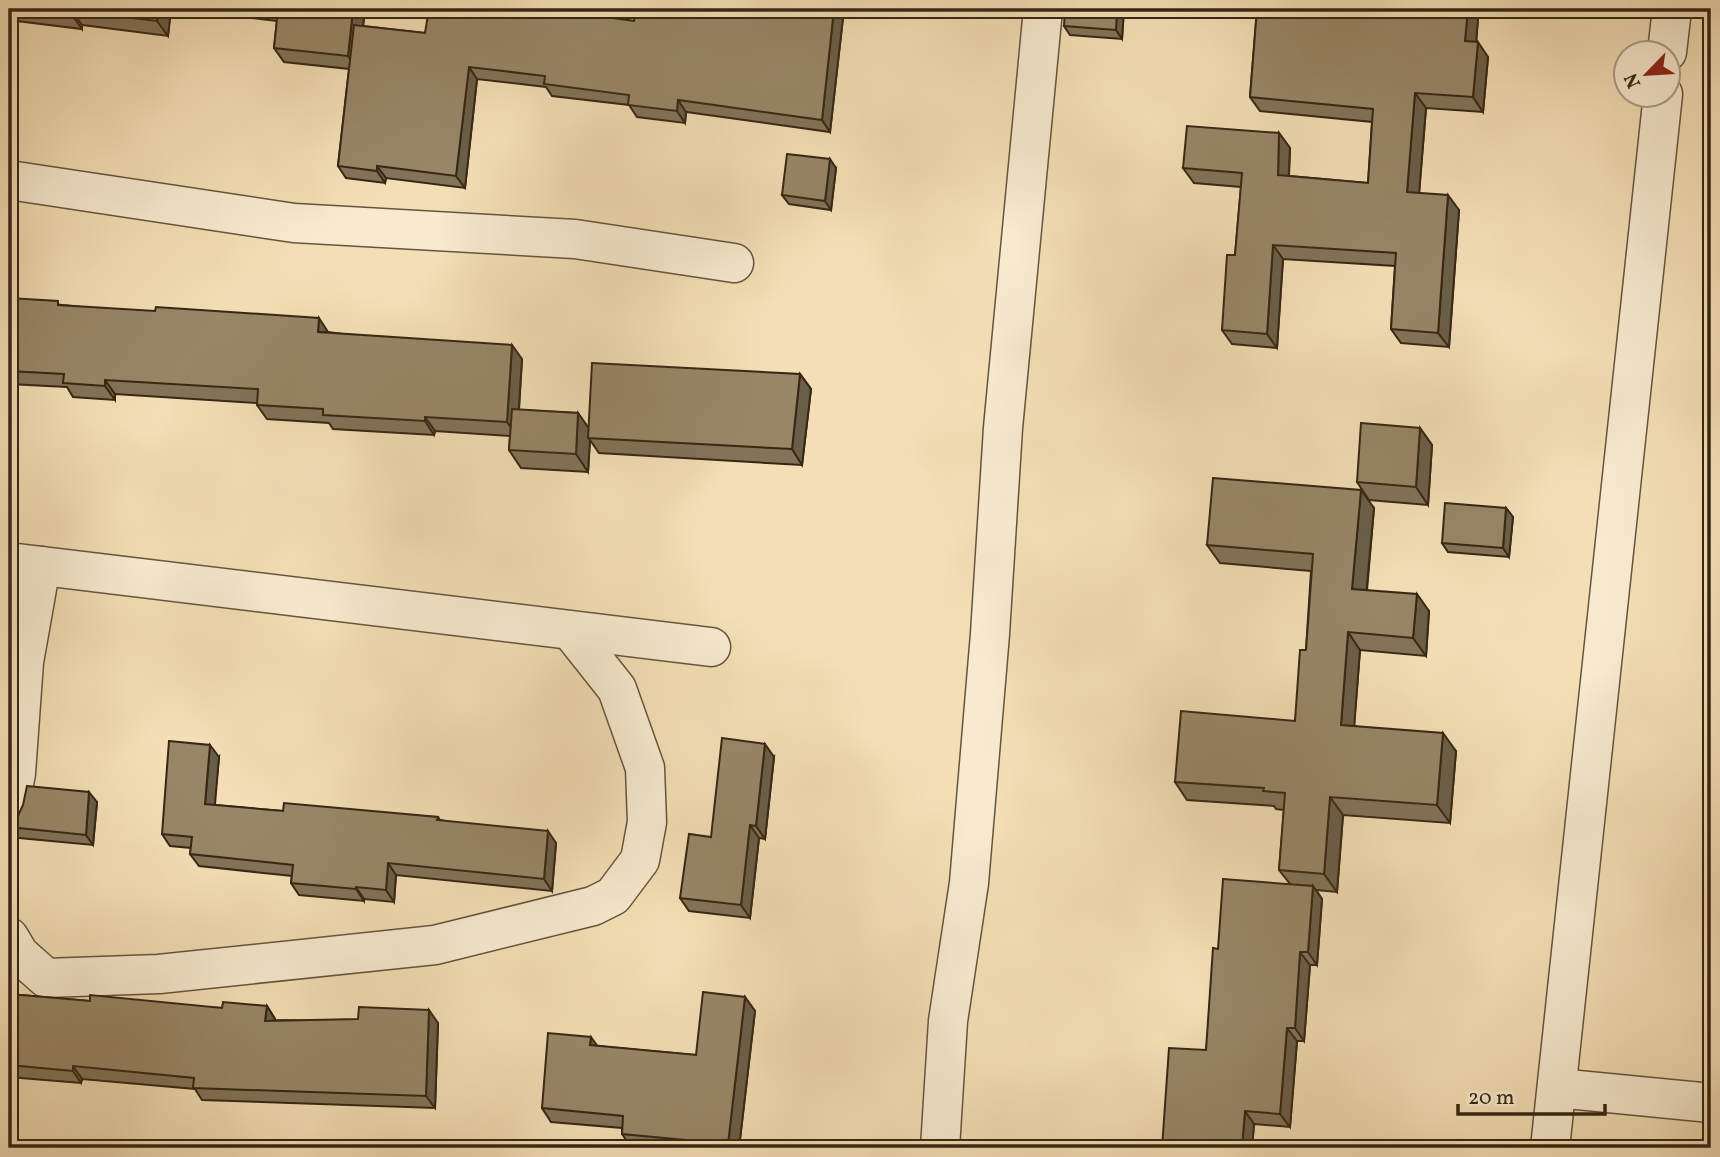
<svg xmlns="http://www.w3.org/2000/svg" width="1720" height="1157" font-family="Vollkorn,serif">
  <rect width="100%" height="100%" fill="#f3deb5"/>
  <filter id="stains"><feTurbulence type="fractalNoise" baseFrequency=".00286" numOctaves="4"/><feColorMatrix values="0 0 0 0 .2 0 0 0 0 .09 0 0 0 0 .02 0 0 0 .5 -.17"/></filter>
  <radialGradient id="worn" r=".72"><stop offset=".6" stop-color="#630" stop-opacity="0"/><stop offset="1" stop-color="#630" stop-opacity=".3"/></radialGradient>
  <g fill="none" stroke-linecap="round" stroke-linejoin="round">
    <defs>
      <g id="minor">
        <path d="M1667 52 1672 9"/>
        <path d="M9 180 294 223 575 239 734 263"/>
        <path d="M9 562 711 647"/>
        <path d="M9 811 16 773 24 662 41 566"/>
        <path d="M9 937 19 954 46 978 159 974 435 945 593 906 613 896 640 860 647 822 645 768 617 689 571 631"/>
        <path d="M1557 1088 1711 1103"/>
        <path d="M940 1148 948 1021 969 883 990 634 1003 428 1043 9"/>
        <path d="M1550 1148 1663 94"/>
      </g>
    </defs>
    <!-- minor casing -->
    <use href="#minor" stroke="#65553c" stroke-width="41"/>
    <!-- minor -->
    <use href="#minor" stroke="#f7eacf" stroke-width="38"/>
  </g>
  <!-- wall -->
  <g fill="#837359" stroke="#362713" stroke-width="2">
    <path d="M9 9H171L168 36 82 25V29L9 20Z"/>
    <path d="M180 9H365L363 26 425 33 556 10 634 21 844 9 830 132 686 112 685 123 637 117 629 105 552 96 546 87 477 79 465 188 386 178 385 183 346 178 338 166 349 69 284 62 274 48 277 21Z"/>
    <path d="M1124 9 1122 39 1070 35 1064 26Z"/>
    <path d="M1257 9H1471L1478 19 1476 42 1488 57 1483 112 1426 108 1419 193 1459 210 1449 347 1401 343 1391 329 1395 266 1283 259 1277 348 1232 344 1222 330 1235 255 1241 187 1194 183 1183 168 1279 133 1290 148 1289 176 1368 183 1372 122 1260 111 1250 97Z"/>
    <path d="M836 168 831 210 789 204 782 195Z"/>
    <path d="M9 298 62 305 328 332 522 359 519 410 578 413 589 429 800 374 811 389 802 465 599 453 590 440 588 472 521 468 509 450 510 436 435 431 434 435 333 429 329 423 267 419 257 405V403L115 394V400L73 397 67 387 9 384Z"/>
    <path d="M1420 428 1432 445 1428 505 1369 500 1357 482Z"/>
    <path d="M1374 508 1367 590 1429 611 1426 656 1360 650 1354 726 1456 751 1450 823 1343 815 1337 892 1316 890 1322 899 1317 965H1310L1304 1041H1297L1290 1127 1254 1124 1252 1148 1206 1050 1218 949 1290 884 1279 870 1284 810 1276 809 1274 806 1187 800 1175 782 1295 721 1306 650 1311 571 1220 563 1207 545Z"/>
    <path d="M1506 508 1513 517 1509 557 1448 552 1442 543Z"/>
    <path d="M219 757 214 805 283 811 438 817 440 820 556 843 552 891 396 875 394 902 364 899V901L299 895 291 883 292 876 199 866 190 854 191 848 170 846 162 834Z"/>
    <path d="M774 757 765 839 759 838 750 918 689 911 680 898 711 837Z"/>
    <path d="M97 802 93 845 9 837V822Z"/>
    <path d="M9 994 90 1001 222 1008 267 1006 275 1019V1020L438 1023 435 1108 202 1100 195 1089 82 1079 81 1083 9 1077Z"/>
    <path d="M745 997 755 1011 739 1148 631 1147 622 1134V1128L551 1122 542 1108 597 1046 696 1055Z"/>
  </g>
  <!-- shaded-wall -->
  <g fill="#6a5e48" stroke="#362713" stroke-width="2">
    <path d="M159 9H171L168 36 157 21Z"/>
    <path d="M353 9H365L358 70 348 56Z"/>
    <path d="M834 9H844L830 132 822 120Z"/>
    <path d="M1117 9H1124L1122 39 1116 30Z"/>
    <path d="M1468 9H1471L1478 19 1475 56 1465 41Z"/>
    <path d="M72 11 82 25V29L72 15Z"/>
    <path d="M1478 42 1488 57 1483 112 1473 97Z"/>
    <path d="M469 67 477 79 465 188 456 176Z"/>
    <path d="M1415 93 1426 108 1418 207 1407 192Z"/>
    <path d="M678 100 686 112 685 123 677 111Z"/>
    <path d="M1279 133 1290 148 1288 190 1278 175Z"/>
    <path d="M830 159 836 168 831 210 825 201Z"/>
    <path d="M377 166 386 178 385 183 377 171Z"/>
    <path d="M1448 195 1459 210 1449 347 1438 333Z"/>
    <path d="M1273 245 1283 259 1277 348 1267 334Z"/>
    <path d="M319 318 328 332H318Z"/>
    <path d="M512 345 522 359 517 436 507 422Z"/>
    <path d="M800 374 811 389 802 465 792 449Z"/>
    <path d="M105 380 115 394V400L105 386Z"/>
    <path d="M578 413 590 430 588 438 590 440 588 472 576 454Z"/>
    <path d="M425 417 435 431 434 435 425 421Z"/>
    <path d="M1420 428 1432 445 1428 505 1416 487Z"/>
    <path d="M1361 490 1374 508 1365 607 1352 589Z"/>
    <path d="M1506 508 1513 517 1509 557 1503 548Z"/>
    <path d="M1417 594 1429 611 1426 656 1413 638Z"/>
    <path d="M1348 632 1360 650 1353 742 1341 725Z"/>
    <path d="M1443 733 1456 751 1450 823 1437 805Z"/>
    <path d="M765 744 774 757 765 839 756 826Z"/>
    <path d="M210 745 219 757 214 816 205 804Z"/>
    <path d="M89 792 97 802 93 845 86 835Z"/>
    <path d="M1330 797 1343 815 1337 892 1324 874Z"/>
    <path d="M750 825 759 838 750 918 741 905Z"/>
    <path d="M548 831 556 843 552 891 544 879Z"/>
    <path d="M388 863 396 875 394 902 386 890Z"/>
    <path d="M1313 886 1322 899 1317 965 1308 952Z"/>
    <path d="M356 887 364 899V901L356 889Z"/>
    <path d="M1300 952 1310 965 1304 1041 1295 1028Z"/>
    <path d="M745 997 755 1011 739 1148H731L728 1144Z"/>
    <path d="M267 1006 275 1019 274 1033 265 1021Z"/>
    <path d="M429 1010 438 1023 435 1108 426 1096Z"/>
    <path d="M1287 1028 1297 1041 1290 1127 1280 1114Z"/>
    <path d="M591 1037 601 1051 590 1045Z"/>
    <path d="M73 1066 82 1079 81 1083 73 1071Z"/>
    <path d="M1245 1111 1254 1124 1252 1148H1242Z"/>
  </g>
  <!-- building -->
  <g fill="#988667" stroke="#362713" stroke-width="2">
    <path d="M26 9H159L157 21 72 11V15Z"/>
    <path d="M278 9H353L348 56 274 48Z"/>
    <path d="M429 9H546L634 21 636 9H834L822 120 678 100 677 111 628 105 629 95 544 84 545 76 469 67 456 176 377 166V171L338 166 354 25 425 33Z"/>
    <path d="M1065 9H1117L1116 30 1064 26Z"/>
    <path d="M1257 9H1468L1465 41 1478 42 1473 97 1415 93 1407 192 1448 195 1438 333 1391 329 1396 253 1273 245 1267 334 1222 330 1227 255H1235L1242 173 1183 168 1187 126 1279 133 1278 175 1368 183 1373 109 1250 97Z"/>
    <path d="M787 154 830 159 825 201 782 195Z"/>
    <path d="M9 298 58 301V305L155 311 156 307 319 318 318 332 512 345 507 422 425 417V421L323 415V409L257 405 258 389 105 380V386L63 383 64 374 9 371Z"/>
    <path d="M592 363 800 374 792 449 588 438Z"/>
    <path d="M512 409 578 413 576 454 509 450Z"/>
    <path d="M1361 423 1420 428 1416 487 1357 482Z"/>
    <path d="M1213 478 1361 490 1352 589 1417 594 1413 638 1348 632 1341 725 1443 733 1437 805 1330 797 1324 874 1279 870 1285 793 1263 791 1264 788 1175 782 1181 711 1295 721 1300 650H1306L1313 554 1207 545Z"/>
    <path d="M1445 503 1506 508 1503 548 1442 543Z"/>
    <path d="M722 738 765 744 756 826 750 825 741 905 680 898 689 834 711 837Z"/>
    <path d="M169 741 210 745 205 804 283 811 284 803 438 817 437 820 548 831 544 879 388 863 386 890 356 887V889L291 883 293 865 190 854 192 837 162 834Z"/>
    <path d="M27 786 89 792 86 835 9 827V822L18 816 23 805Z"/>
    <path d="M1223 879 1313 886 1308 952H1300L1295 1028H1287L1280 1114 1245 1111 1242 1148H1162L1169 1048 1206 1050 1213 948 1218 949Z"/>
    <path d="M703 992 745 997 728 1144 622 1134 623 1116 542 1108 548 1033 591 1037 590 1045 696 1055Z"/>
    <path d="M9 994 90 1001V995L222 1008 223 1002 267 1006 265 1021 358 1019 359 1007 429 1010 426 1096 193 1088 194 1078 73 1066V1071L9 1065Z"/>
  </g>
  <!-- margin -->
  <rect width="1720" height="1157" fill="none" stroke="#f3deb5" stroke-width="35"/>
  <rect x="10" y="10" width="1699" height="1136" fill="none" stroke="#362713" stroke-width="3.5"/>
  <rect x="18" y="18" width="1685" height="1122" fill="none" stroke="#362713" stroke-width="2"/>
  <!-- north arrow -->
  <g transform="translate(1647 74) rotate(245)"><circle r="33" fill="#f7eacf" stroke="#aa9c84" stroke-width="2"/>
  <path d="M0-5L12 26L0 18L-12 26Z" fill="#8f2418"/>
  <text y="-10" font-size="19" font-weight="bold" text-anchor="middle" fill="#362713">N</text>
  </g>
  <!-- scale -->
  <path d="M1458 1104v10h147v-10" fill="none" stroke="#362713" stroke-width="3.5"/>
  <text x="1468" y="1104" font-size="21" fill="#362713" stroke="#f7eacf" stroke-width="5" paint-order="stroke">20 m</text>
  <rect width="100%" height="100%" filter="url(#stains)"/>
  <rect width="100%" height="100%" fill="url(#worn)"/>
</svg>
